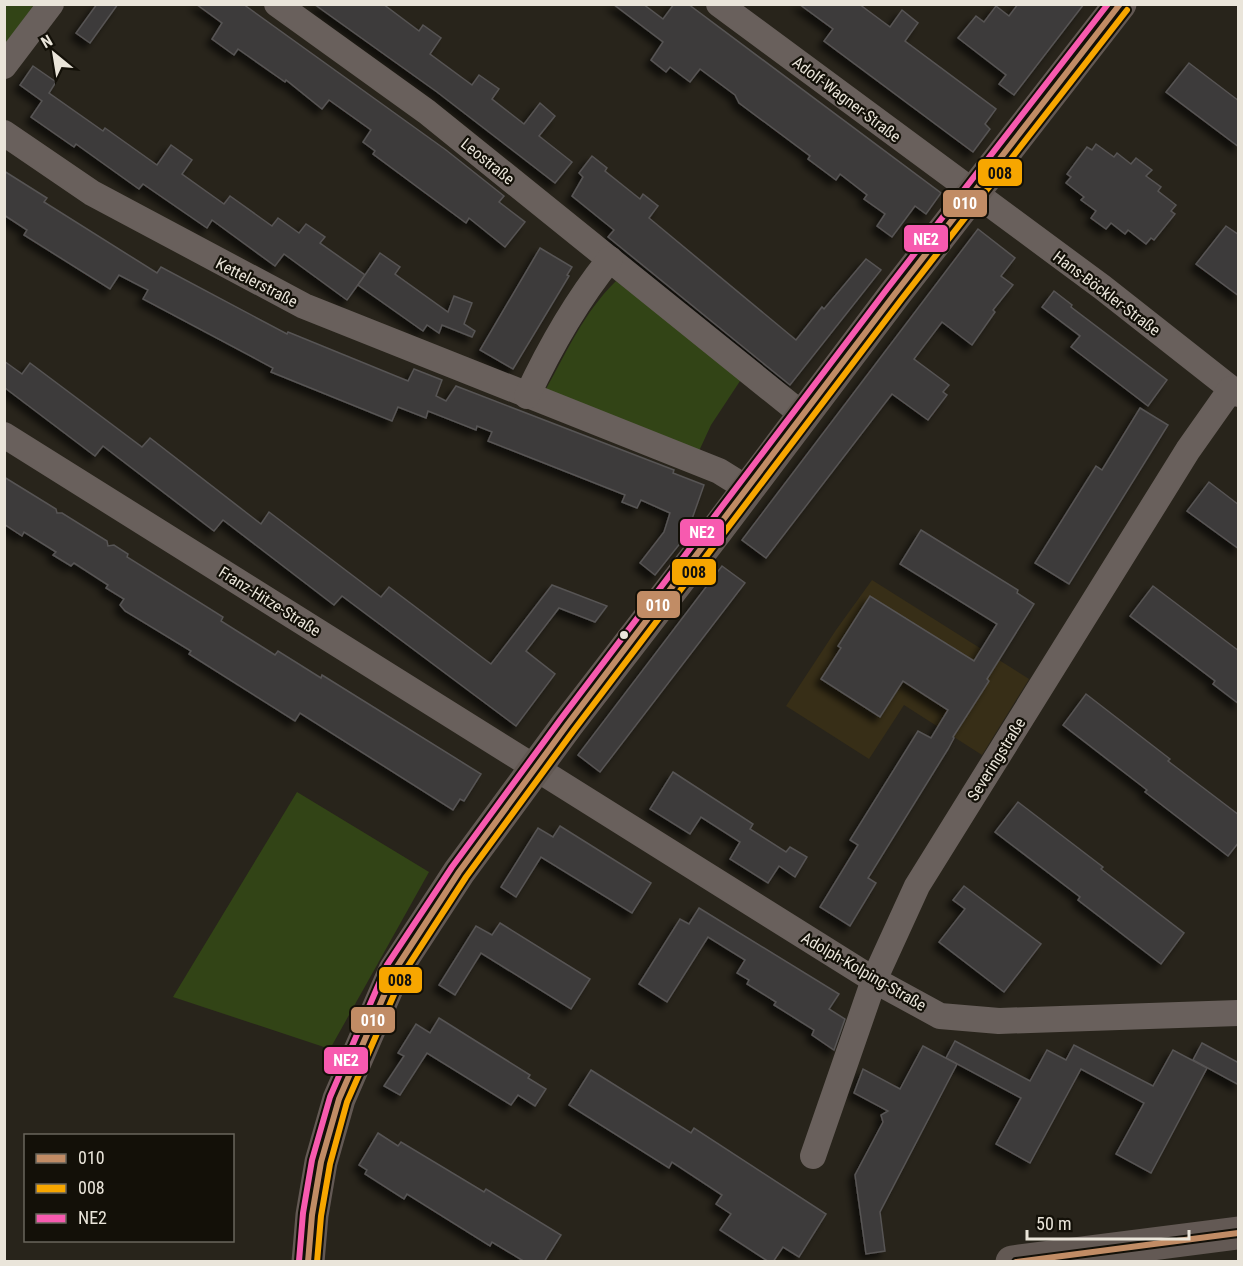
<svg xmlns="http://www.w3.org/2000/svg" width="1243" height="1266" font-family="'Roboto Condensed',sans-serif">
  <defs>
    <filter id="shadow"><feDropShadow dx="-5.5" dy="5.5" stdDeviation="3" flood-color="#0009"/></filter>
  </defs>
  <rect width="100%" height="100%" fill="#28241b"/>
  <!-- built -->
  <path fill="#372e17" d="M872 580 1029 679 982 755 904 705 869 759 786 706 836 630Z"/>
  <!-- green -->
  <g fill="#324416">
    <path d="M5 5H34L5 45Z"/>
    <path d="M616 281 742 378 711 425 699 451 545 391C566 353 584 312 616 281Z"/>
    <path d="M297 792 429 872 330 1049 173 997Z"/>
  </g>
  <!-- building -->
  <g fill="#3e3b3a" stroke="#575454" stroke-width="1.5" filter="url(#shadow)">
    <path d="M97 4H118L90 43 76 33Z"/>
    <path d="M196 4H243L446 150 504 196 499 202 525 222 505 247 469 218 466 223 373 154 375 151 363 142 371 130 329 100 322 109 286 80 285 82 238 49 234 55 212 39 222 23Z"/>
    <path d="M314 4H383L419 31 423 25 441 38 430 54 472 85 479 75 499 89 492 99 524 124 540 103 555 116 539 136 572 162 555 183 437 92Z"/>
    <path d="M613 4H643L663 19 674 4H688L941 193 926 214 915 206 892 237 877 226 885 214 864 199 867 195 840 174 836 180 808 159 810 156 739 103 735 95 700 69 690 82 670 67 666 72 651 60 663 42Z"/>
    <path d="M799 4H859L890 27 902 10 918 23 905 41 996 109 985 124 990 129 973 152 824 41 833 29Z"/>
    <path d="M1018 4H1084L1014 95 999 84 1006 75 958 38 976 16 984 22 996 6 1009 16Z"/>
    <path d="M1189 63 1239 101V147L1166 92Z"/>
    <path d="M33 66 56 82 49 93 103 131 105 128 157 165 171 145 192 160 182 174 224 204 230 196 272 226 278 218 299 233 306 224 325 237 320 243 365 275 347 300 284 254 275 266 212 220 207 228 143 184 139 189 76 144 74 147 31 117 42 101 20 85Z"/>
    <path d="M1096 144 1114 157 1117 153 1131 164 1136 158 1152 170 1146 176 1161 187 1158 191 1176 205 1171 211 1175 214 1154 240 1151 238 1146 244 1128 230 1125 234 1111 223 1106 229 1091 218 1096 211 1081 200 1084 197 1066 183 1071 177 1067 174 1087 147 1092 150Z"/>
    <path d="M592 156 607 168 605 171 640 199 643 194 658 206 649 218 796 340 822 307 824 309 866 259 881 270 790 385 608 237 614 230 572 196 583 177 579 173Z"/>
    <path d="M4 171 47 198 44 202 157 273 161 267 287 334 288 332 408 381 414 369 442 380 436 396 446 401 456 386 674 470 673 473 704 485 686 536 655 575 640 563 664 532 670 513 641 500 637 508 622 502 625 495 488 441 492 432 477 426 476 430 428 411 426 418 398 407 392 421 271 372 273 368 143 299 148 290 119 275 110 289 24 235 27 230 4 215Z"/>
    <path d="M1226 226 1239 235V296L1196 264Z"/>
    <path d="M978 229 1015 258 1001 276 1013 285 993 310 995 312 972 345 942 322 914 359 949 385 943 392 947 395 928 420 892 394 766 558 742 540Z"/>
    <path d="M540 248 572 267 567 275 569 276 513 369 480 350Z"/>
    <path d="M380 253 400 267 395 274 448 312 454 296 472 303 464 324 475 331 472 337 442 325 439 333 427 325 423 331 358 285Z"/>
    <path d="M1054 291 1072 305 1071 307 1167 380 1148 406 1071 347 1080 336 1042 307Z"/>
    <path d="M4 361 22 374 30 363 142 447 150 438 261 524 269 512 381 597 389 587 491 664 552 585 607 606 595 622 559 608 526 651 555 674 516 726 342 596 334 605 223 520 214 531 103 446 95 456 9 391 4 387Z"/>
    <path d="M1140 408 1168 425 1069 584 1035 563 1096 466 1102 470Z"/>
    <path d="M4 477 56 509 57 513H62L107 541 108 546 114 545 128 554 127 557 223 617 221 621 256 643 275 655 278 651 321 678 322 675 481 774 464 801 460 799 453 810 300 713 295 721 189 654 191 651 125 611 120 605 124 599 106 588 108 585 74 563 71 566 53 555 56 552 24 532 22 536 4 524Z"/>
    <path d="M1209 482 1239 505V549L1187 511Z"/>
    <path d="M921 530 1018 590 1017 593 1034 604 987 679 989 681 953 737 954 738 948 749 868 878 876 883 850 926 820 907 858 845 850 840 918 731 931 738 948 710 903 681 880 717 821 679 841 648 838 646 870 596 974 661 997 624 900 564Z"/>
    <path d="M722 566 745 583 600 772 578 755Z"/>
    <path d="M1153 586 1239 651V704L1213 684 1215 681 1130 616Z"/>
    <path d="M1086 694 1170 759 1168 761 1239 815V842L1228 856 1145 792 1147 790 1063 725Z"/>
    <path d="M673 772 753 824 750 829 786 852 790 847 807 857 795 877 779 866 768 883 730 859 740 842 701 817 690 834 650 809Z"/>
    <path d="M1018 802 1103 867 1101 869 1184 933 1161 964 1078 900 1080 897 995 832Z"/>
    <path d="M560 826 651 883 632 913 541 857 516 897 501 887 538 828 553 837Z"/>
    <path d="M964 886 1041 944 1004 992 939 942 965 909 953 900Z"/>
    <path d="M699 908 839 994 829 1009 845 1019 834 1050 812 1035 814 1030 774 1005 776 1002 747 984 749 980 737 973 745 960 708 937 667 1002 639 984 680 919 689 924Z"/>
    <path d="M500 923 590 979 571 1009 481 953 455 995 439 985 476 926 492 935Z"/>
    <path d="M439 1018 530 1075 528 1078 546 1089 535 1106 518 1095 511 1105 427 1053 400 1095 384 1086 404 1056 398 1053 416 1024 430 1033Z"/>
    <path d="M955 1041 1030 1081 1047 1050 1066 1060 1074 1045 1153 1086 1173 1050 1207 1068 1151 1173 1116 1154 1144 1103 1081 1069 1030 1163 996 1144 1021 1098 946 1058Z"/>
    <path d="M1202 1043 1239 1063V1085L1193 1060Z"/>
    <path d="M923 1046 957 1064 880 1212 885 1251 866 1254 855 1175 883 1122 881 1115 888 1111 854 1093 863 1069 900 1089Z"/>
    <path d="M591 1070 691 1133 694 1128 826 1214 799 1257 783 1247 773 1262H769L720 1230 731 1214 716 1204 722 1195 672 1162 669 1168 569 1105Z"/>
    <path d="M378 1133 398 1146 401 1142 484 1192 486 1189 561 1235 544 1262H525L492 1242 490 1246 407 1194 404 1199 365 1174 367 1170 359 1165Z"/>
  </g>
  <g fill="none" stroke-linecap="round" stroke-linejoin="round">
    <!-- street -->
    <g stroke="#69605c" stroke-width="26">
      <path d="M277 4 427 112 804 416"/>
      <path d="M719 4 1102 287 1238 394"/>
      <path d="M4 66 51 4"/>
      <path d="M4 133 92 193 304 306 719 471 748 489"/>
      <path d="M527 396C550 347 576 301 610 259"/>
      <path d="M4 435 874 980 940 1016 999 1021 1238 1013"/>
      <path d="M813 1156 874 980 917 886 1188 450 1231 389"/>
    </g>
    <!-- secondary -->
    <g stroke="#635954" stroke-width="33">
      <path d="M308 1262 312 1215 321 1162 339 1099 395 970 459 872 567 725 711 538 894 295 1120 4"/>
      <path d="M1012 1262 1238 1233"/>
    </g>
    <defs>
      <g id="bus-1">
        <path d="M308 1262 312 1215 321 1162 339 1099 395 970 459 872 567 725 894 295 1120 4"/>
        <path d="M1016 1262 1238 1233"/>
      </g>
      <path id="bus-2" d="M317 1262 321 1216 330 1164 347 1102 403 974 466 877 574 730 901 300 1127 10"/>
      <path id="bus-3" d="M299 1261 303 1213 312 1160 330 1097 387 965 452 867 560 720 887 289 1108 4"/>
    </defs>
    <!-- bus-1 casing -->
    <use href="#bus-1" stroke="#131008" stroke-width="10"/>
    <!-- bus-2 casing -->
    <use href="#bus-2" stroke="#131008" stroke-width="10"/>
    <!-- bus-3 casing -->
    <use href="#bus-3" stroke="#131008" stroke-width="10"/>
    <!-- bus-1 -->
    <use href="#bus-1" stroke="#c18c65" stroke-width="6"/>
    <!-- bus-2 -->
    <use href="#bus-2" stroke="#f7a600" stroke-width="6"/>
    <!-- bus-3 -->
    <use href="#bus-3" stroke="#f75aaf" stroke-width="6"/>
  </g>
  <!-- markers -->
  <circle fill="#eae5da" stroke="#131008" stroke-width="2" cx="624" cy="635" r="5"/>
  <g text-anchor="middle" stroke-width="4.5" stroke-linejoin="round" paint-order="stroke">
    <!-- street labels -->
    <g font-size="16" fill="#eae5da" stroke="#131008">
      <text transform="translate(847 99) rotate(37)" y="6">Adolf-Wagner-Straße</text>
      <text transform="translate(488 161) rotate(39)" y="6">Leostraße</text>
      <text transform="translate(257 282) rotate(27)" y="6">Kettelerstraße</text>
      <text transform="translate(1107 293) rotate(37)" y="6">Hans-Böckler-Straße</text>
      <text transform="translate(270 601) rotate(32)" y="6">Franz-Hitze-Straße</text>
      <text transform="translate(996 759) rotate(-58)" y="6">Severingstraße</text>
      <text transform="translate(864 971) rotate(30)" y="6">Adolph-Kolping-Straße</text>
    </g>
  </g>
  <g stroke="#131008" stroke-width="2">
    <rect x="977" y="158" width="46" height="29" rx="6" fill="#f7a600"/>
    <rect x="942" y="189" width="46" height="29" rx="6" fill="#c18c65"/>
    <rect x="903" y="224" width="46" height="29" rx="6" fill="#f75aaf"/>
    <rect x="679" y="518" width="46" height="29" rx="6" fill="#f75aaf"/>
    <rect x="671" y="558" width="46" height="28" rx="6" fill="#f7a600"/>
    <rect x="636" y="590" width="45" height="29" rx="6" fill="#c18c65"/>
    <rect x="378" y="966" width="45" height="28" rx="6" fill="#f7a600"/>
    <rect x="350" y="1006" width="46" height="28" rx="6" fill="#c18c65"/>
    <rect x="323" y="1046" width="46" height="29" rx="6" fill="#f75aaf"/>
  </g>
  <g font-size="16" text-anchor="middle" font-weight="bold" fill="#fff">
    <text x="965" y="209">010</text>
    <text x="926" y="245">NE2</text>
    <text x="702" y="538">NE2</text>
    <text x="658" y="611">010</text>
    <text x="373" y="1026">010</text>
    <text x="346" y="1066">NE2</text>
  </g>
  <g font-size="16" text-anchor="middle" font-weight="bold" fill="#111">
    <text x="1000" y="179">008</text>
    <text x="694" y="578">008</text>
    <text x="400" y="986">008</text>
  </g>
  <!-- border -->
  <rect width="1243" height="1266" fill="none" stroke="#eae5da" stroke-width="12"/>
  <!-- legend -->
  <rect x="24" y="1134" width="210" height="108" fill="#131008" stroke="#69655c" stroke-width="1.5"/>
  <rect x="36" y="1154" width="30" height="9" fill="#c18c65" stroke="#69655c" stroke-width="1.5"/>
  <text x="78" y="1164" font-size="18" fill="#eae5da">010</text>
  <rect x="36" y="1184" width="30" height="9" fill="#f7a600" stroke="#69655c" stroke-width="1.5"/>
  <text x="78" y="1194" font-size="18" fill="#eae5da">008</text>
  <rect x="36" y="1214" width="30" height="9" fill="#f75aaf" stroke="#69655c" stroke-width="1.5"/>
  <text x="78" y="1224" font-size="18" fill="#eae5da">NE2</text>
  <!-- north arrow -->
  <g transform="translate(54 54) rotate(330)" stroke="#131008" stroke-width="4.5" paint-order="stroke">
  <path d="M0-4.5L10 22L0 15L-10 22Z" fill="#eae5da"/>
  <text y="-9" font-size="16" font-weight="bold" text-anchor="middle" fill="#eae5da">N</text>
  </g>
  <!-- scale -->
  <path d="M1027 1230v9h162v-9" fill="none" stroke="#eae5da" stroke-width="3"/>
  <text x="1036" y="1230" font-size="18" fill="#eae5da" stroke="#131008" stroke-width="4.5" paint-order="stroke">50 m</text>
</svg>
